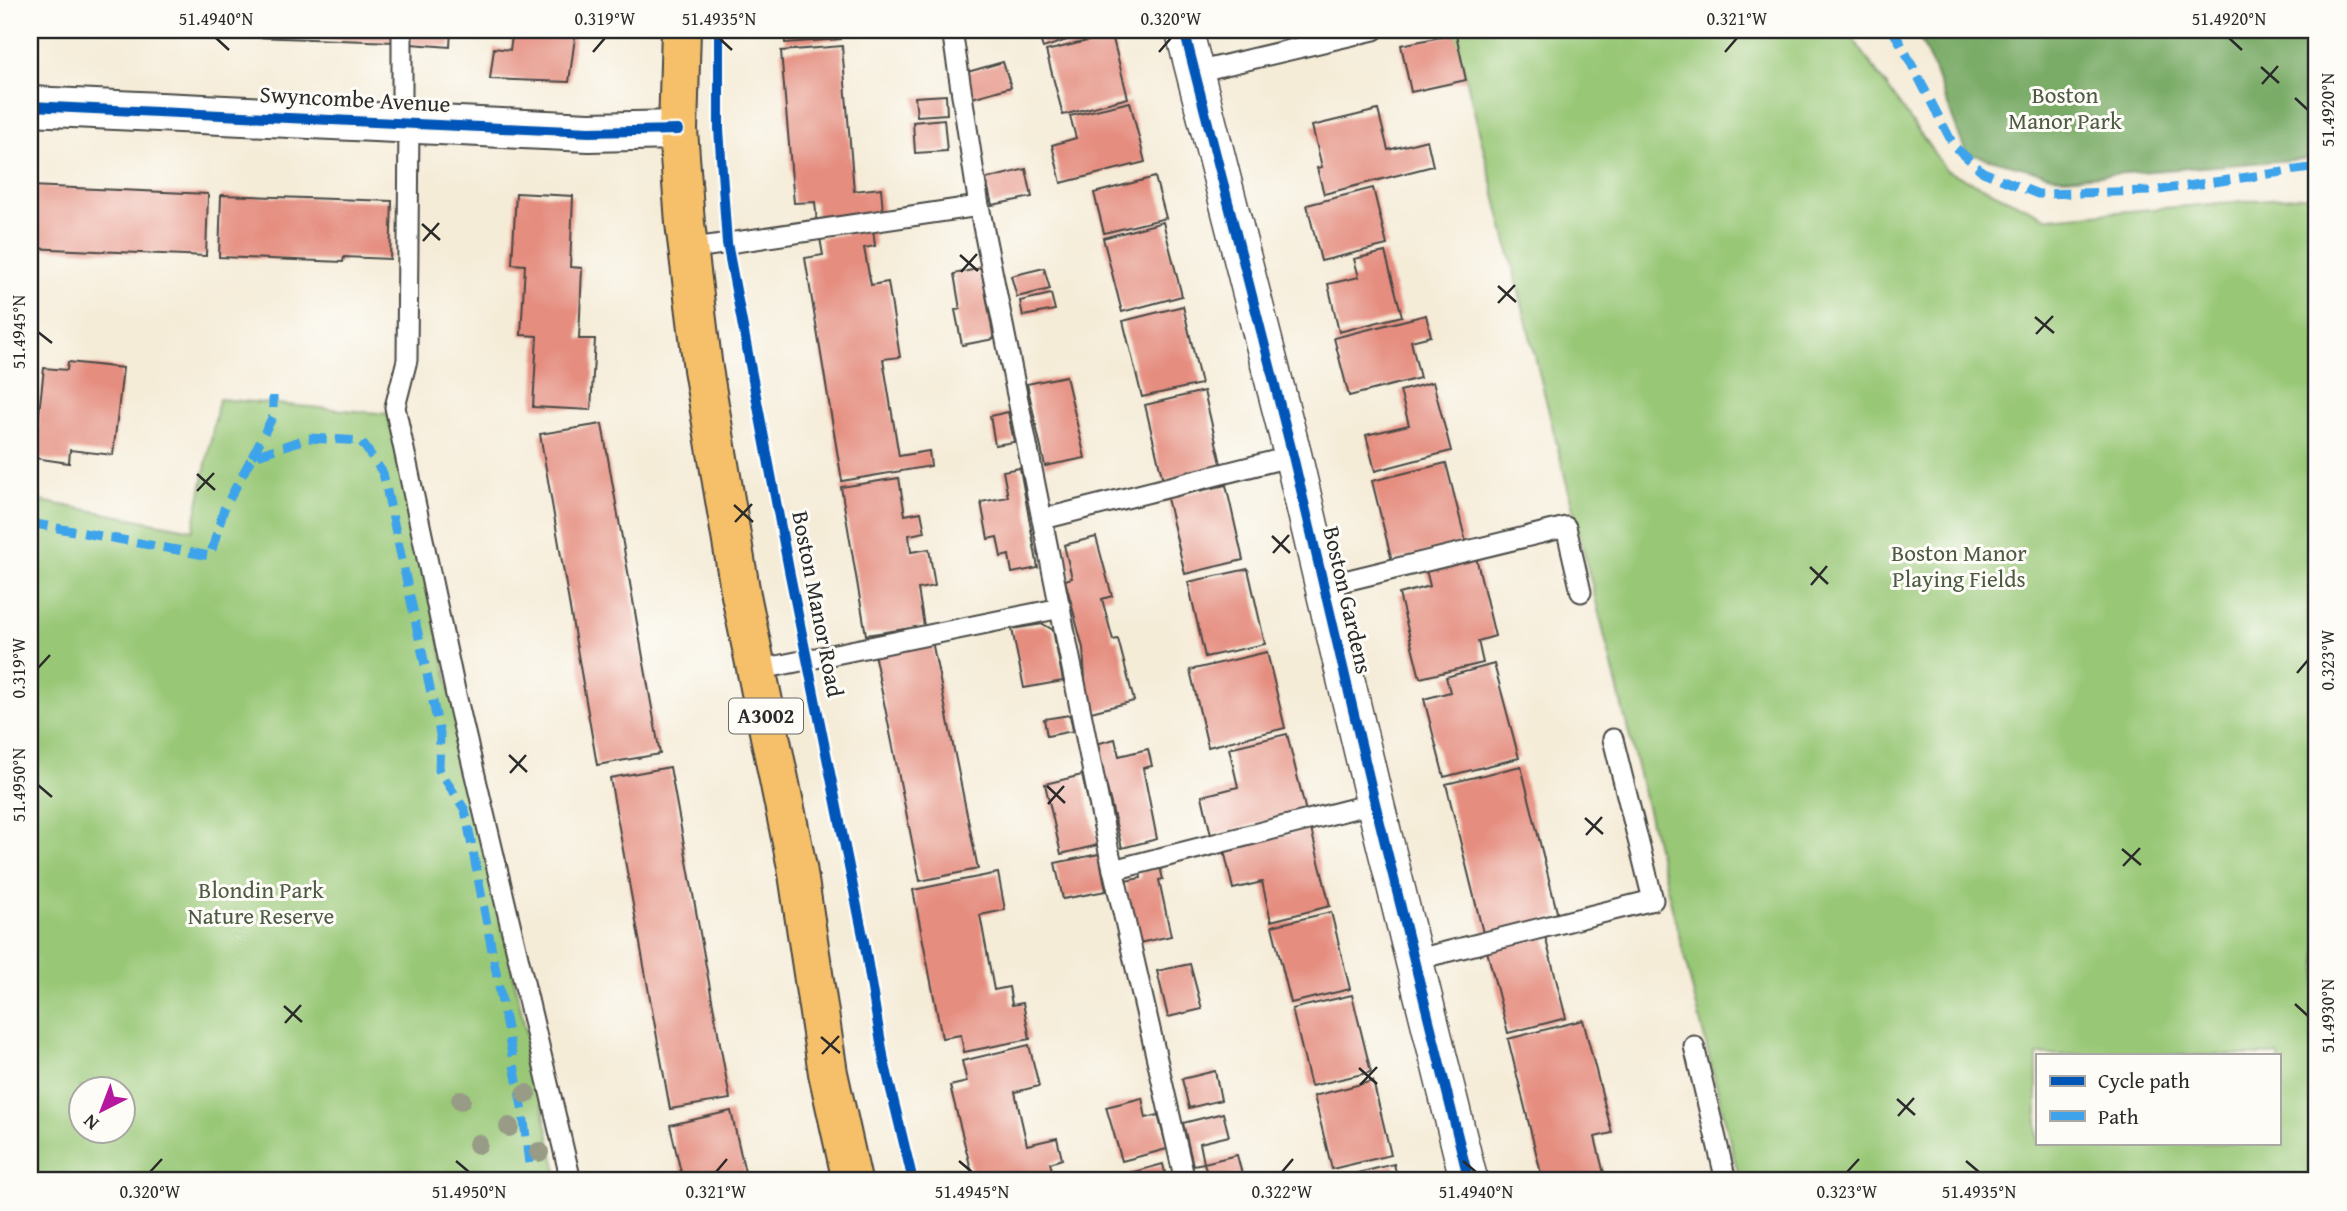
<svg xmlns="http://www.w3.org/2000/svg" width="2347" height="1211" font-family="'Gentium Book Plus',serif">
  <rect width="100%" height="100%" fill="#fdfcf7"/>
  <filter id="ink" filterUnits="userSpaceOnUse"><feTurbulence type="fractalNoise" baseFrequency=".0143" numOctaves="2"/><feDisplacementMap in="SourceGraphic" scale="14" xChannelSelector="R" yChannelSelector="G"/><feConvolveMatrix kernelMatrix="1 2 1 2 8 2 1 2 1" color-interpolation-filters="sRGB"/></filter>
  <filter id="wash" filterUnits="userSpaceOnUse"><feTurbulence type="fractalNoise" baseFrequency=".00686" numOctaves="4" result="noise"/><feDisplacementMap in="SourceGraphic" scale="28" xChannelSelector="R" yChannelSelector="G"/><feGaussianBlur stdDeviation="1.57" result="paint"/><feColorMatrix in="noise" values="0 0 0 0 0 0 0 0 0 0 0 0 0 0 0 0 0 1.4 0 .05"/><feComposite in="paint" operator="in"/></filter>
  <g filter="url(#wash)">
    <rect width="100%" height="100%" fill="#f5ecd8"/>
    <!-- green -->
    <g fill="#98c776" stroke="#627950" stroke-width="2" fill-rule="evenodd">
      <path d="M1454 30H1847L1946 170 2048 218 2317 195V1181H1740ZM2037 1055H2279V1143H2037Z"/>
      <path d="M219 399 389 414 559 1181H30V499L193 530ZM80 1088H122V1130H80Z"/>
    </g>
    <!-- forest -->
    <path fill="#7aac67" stroke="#526c49" stroke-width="2" d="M1916 30H2317V158L2063 178 1966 153 1933 67Z"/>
    <g id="blocks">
      <!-- building -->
      <g fill="#e58e80">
        <path d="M115 30H395V42L115 32Z"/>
        <path d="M412 30H451L450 47 411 44Z"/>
        <path d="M513 30H576L569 82 490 79 494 48 510 50Z"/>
        <path d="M784 30H840L841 39 785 43Z"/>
        <path d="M1037 30H1097L1043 48Z"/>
        <path d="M1456 34 1466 80 1411 92 1401 45Z"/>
        <path d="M1112 35 1128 98 1063 115 1046 51Z"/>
        <path d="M842 46 854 191 881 188 883 212 849 215 850 219 817 222 815 202 794 203 781 51Z"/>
        <path d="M1003 62 1011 87 972 98 964 73Z"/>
        <path d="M946 95 947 114 917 116 915 97Z"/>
        <path d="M1130 102 1145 162 1061 183 1052 145 1076 138 1070 116Z"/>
        <path d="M1378 110 1388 150 1427 140 1433 166 1324 194 1317 168 1322 167 1312 126Z"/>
        <path d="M944 119 947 151 915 153 913 122Z"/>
        <path d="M1026 169 1032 197 992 205 986 179Z"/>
        <path d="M1155 177 1166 218 1104 233 1094 193Z"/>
        <path d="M30 186 208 194 206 256 30 248Z"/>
        <path d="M1373 188 1387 245 1321 261 1307 205Z"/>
        <path d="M516 193 573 196 570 267 582 268 579 339H595L591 410 533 407 537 336 521 335 525 265 512 264Z"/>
        <path d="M221 195 392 201 390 259 344 257 343 262 219 257Z"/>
        <path d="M1163 222 1182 296 1122 312 1103 238Z"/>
        <path d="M873 229 875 246 864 248 871 285 888 282 900 357 883 359 899 456 929 451 931 466 842 481 805 258 823 255 820 238Z"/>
        <path d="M1385 252 1402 316 1339 332 1328 284 1359 277 1354 259Z"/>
        <path d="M981 268 994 339 962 345 955 310 960 309 954 274Z"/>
        <path d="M1044 268 1050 289 1017 297 1011 276Z"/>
        <path d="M1051 294 1055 310 1023 316 1020 301Z"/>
        <path d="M1183 306 1201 384 1142 397 1123 321Z"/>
        <path d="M1426 315 1431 336 1411 341 1420 378 1349 396 1334 338Z"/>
        <path d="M68 362 123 368 113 455 70 450 69 463 34 458 44 368 67 370Z"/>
        <path d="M1066 376 1085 458 1045 466 1027 384Z"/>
        <path d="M1433 382 1451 451 1375 471 1366 435 1409 425 1400 391Z"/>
        <path d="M1204 391 1222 468 1163 481 1145 405Z"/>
        <path d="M1008 412 1014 442 995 445 990 416Z"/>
        <path d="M602 424 660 754 597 765 540 434Z"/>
        <path d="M1446 463 1466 542 1392 561 1372 481Z"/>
        <path d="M1020 468 1038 568 1012 573 1009 555 1001 557 997 537 988 539 981 502 1008 497 1003 471Z"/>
        <path d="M899 478 905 515 921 512 925 532 909 535 911 552 929 549 935 586 918 589 924 626 866 635 841 487Z"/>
        <path d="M1226 485 1243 560 1185 574 1167 498Z"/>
        <path d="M1096 537 1112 596 1102 599 1113 640 1118 639 1134 701 1091 712 1086 693 1083 648 1065 580 1072 578 1064 545Z"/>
        <path d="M1476 557 1495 636 1478 641 1483 663 1420 678 1399 594 1430 586 1426 570Z"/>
        <path d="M1248 569 1265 644 1205 657 1188 582Z"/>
        <path d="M1043 624 1053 630 1063 681 1024 688 1012 629Z"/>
        <path d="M932 641 978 869 920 881 874 653Z"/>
        <path d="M1267 652 1285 728 1208 747 1190 670Z"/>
        <path d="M1494 664 1519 758 1444 777 1424 699 1450 692 1446 677Z"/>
        <path d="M1070 715 1073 731 1047 736 1044 719Z"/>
        <path d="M1287 734 1306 812 1211 835 1202 796 1238 787 1229 748Z"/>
        <path d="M1115 739 1119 756 1148 749 1152 766 1143 768 1157 839 1122 848 1096 744Z"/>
        <path d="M1521 766 1558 916 1483 933 1446 784Z"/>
        <path d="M670 767 730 1099 670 1109 610 778Z"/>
        <path d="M1082 775 1098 845 1061 854 1045 784Z"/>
        <path d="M1311 829 1330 906 1271 921 1262 882 1233 889 1224 850Z"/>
        <path d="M1099 854 1106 891 1063 899 1055 863Z"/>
        <path d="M1160 867 1163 879 1159 880 1171 936 1139 943 1125 881 1141 878 1140 871Z"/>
        <path d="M998 873 1005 910 980 915 994 990 1009 987 1012 1005 1023 1003 1030 1039 964 1052 961 1035 942 1038 913 890Z"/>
        <path d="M1331 912 1350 989 1291 1003 1272 926Z"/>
        <path d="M1545 936 1566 1018 1508 1033 1487 951Z"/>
        <path d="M1190 964 1202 1009 1168 1017 1157 971Z"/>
        <path d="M1352 995 1371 1072 1311 1086 1292 1009Z"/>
        <path d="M1583 1020 1612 1133 1595 1137 1604 1174 1576 1181H1543L1508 1039Z"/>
        <path d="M1029 1045 1039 1086 1015 1092 1027 1145 1057 1138 1062 1159 1050 1163 1054 1177 1037 1181H974L950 1086 967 1082 962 1061Z"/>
        <path d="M1215 1071 1221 1100 1189 1108 1182 1079Z"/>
        <path d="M1373 1081 1391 1155 1332 1169 1314 1096Z"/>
        <path d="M1142 1098 1146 1118 1158 1115 1167 1149 1122 1161 1106 1107Z"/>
        <path d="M731 1111 747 1181H683L670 1125Z"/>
        <path d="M1223 1113 1229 1136 1200 1143 1204 1163 1193 1165 1183 1123Z"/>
        <path d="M1237 1155 1242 1174 1209 1181 1204 1163Z"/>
        <path d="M1163 1164 1167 1181H1132L1130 1173Z"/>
        <path d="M1394 1164 1398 1181H1335L1334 1179Z"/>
      </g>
    </g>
  </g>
  <g filter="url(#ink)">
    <use href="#blocks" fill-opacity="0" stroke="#494845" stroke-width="2"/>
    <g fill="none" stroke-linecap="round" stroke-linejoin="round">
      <defs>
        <g id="service">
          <path d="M952 30 979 206 1108 847 1185 1181"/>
          <path d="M1196 72 1374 30"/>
          <path d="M402 122V30"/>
          <path d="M409 122 407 360 395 407 456 695 571 1181"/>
          <path d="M688 249 979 206"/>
          <path d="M1043 519 1293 456"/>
          <path d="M1324 586 1566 527 1581 592"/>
          <path d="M757 670 1061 608"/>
          <path d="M1113 870 1375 803"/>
          <path d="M1414 960 1653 900 1613 739"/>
          <path d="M1694 1046 1726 1181"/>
        </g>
        <path id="minor" d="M1184 30 1293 456 1375 803 1469 1181"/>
        <path id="tertiary" d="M30 106 589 132 678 130"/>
        <path id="primary" d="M681 30 678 130 685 223 703 369 741 595 797 867 828 1073 852 1181"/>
      </defs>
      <!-- service casing -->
      <use href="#service" stroke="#494845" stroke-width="23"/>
      <!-- minor casing -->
      <use href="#minor" stroke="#494845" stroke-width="40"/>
      <!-- tertiary casing -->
      <use href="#tertiary" stroke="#494845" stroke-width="42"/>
      <!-- primary casing -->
      <use href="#primary" stroke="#494845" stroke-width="42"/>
      <!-- service -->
      <use href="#service" stroke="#fff" stroke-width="19"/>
      <!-- minor -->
      <use href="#minor" stroke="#fff" stroke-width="37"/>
      <!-- tertiary -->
      <use href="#tertiary" stroke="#fff" stroke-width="38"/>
      <!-- primary -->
      <use href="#primary" stroke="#f6c06b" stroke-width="38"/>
      <!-- quiet -->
      <g stroke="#3ea3eb" stroke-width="9" stroke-dasharray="18 9" stroke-linecap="butt">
        <path d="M1892 30 1901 44 1954 146 1983 172 2038 194 2152 191 2317 167"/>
        <path d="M252 457 273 416V396"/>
        <path d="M30 523 210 556 224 509 252 457 308 438 361 441 383 473 440 734 439 770 465 810 523 1112 531 1181"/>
      </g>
      <defs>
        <g id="cycleway">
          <path d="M719 30V129L727 243 789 570 864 941 884 1061 913 1181"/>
          <path d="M1184 30 1293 456 1375 803 1469 1181"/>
          <path d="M30 106 589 132 678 130"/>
        </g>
      </defs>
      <!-- cycleway casing -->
      <use href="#cycleway" stroke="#fdfcf7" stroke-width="15"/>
      <!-- cycleway -->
      <use href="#cycleway" stroke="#0057b8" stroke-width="10"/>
    </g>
    <!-- trees -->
    <g fill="#989c86">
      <circle cx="526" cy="1094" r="10"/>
      <circle cx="461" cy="1100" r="10"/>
      <circle cx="509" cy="1127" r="10"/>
      <circle cx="478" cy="1144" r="10"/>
      <circle cx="539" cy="1152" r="10"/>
    </g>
  </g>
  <!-- ticks -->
  <path fill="none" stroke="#2b2b2b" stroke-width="2.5" d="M216 38 229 50M719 38 732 50M2229 38 2242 50M593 52 605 38M1159 52 1171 38M1725 52 1737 38M2261 67 2279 83M2262 84 2278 66M2295 98 2308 110M422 224 440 240M423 241 439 223M960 255 978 271M961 272 977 254M1498 286 1516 302M1498 303 1515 285M2035 317 2054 333M38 332 52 343M2036 334 2053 316M197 474 215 490M197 491 214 473M734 505 753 522M735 522 752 504M1272 536 1290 553M1273 553 1289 535M1810 567 1828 584M1811 585 1827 566M38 668 50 655M2297 673 2308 660M509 755 527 772M510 773 526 755M38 785 52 797M1047 786 1065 803M1048 804 1064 786M1585 818 1603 834M1586 835 1602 817M2122 849 2141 865M2123 866 2140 848M2295 1004 2308 1016M284 1006 302 1022M285 1023 301 1005M821 1037 840 1053M822 1054 839 1036M1359 1068 1377 1084M1360 1085 1377 1067M1897 1099 1915 1115M1898 1116 1914 1098M456 1161 469 1172M959 1161 972 1172M1463 1161 1476 1172M1966 1161 1979 1172M150 1172 162 1159M716 1172 727 1159M1282 1172 1293 1159M1847 1172 1859 1159"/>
  <g text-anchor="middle" stroke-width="6" stroke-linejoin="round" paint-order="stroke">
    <!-- shield labels -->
    <rect fill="#fdfcf7" stroke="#6a6a68" stroke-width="2" x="729" y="698.5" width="74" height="35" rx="5"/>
    <g font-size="21" font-weight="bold" fill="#2b2b2b">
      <text x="766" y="723">A3002</text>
    </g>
    <!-- park labels -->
    <g font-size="23" fill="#4c5a42" stroke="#fdfcf7">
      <text x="2065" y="103">Boston<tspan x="2065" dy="26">Manor Park</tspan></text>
      <text x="1959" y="561">Boston Manor<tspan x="1959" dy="26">Playing Fields</tspan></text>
      <text x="261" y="898">Blondin Park<tspan x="261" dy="26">Nature Reserve</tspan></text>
    </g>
    <!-- street labels -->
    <g font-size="23" fill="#2b2b2b" stroke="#fdfcf7">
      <text transform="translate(355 99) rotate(3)" y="8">Swyncombe Avenue</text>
      <text transform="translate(1348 600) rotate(77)" y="8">Boston Gardens</text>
      <text transform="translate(818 604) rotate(79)" y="8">Boston Manor Road</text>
    </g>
  </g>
  <!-- margin -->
  <rect width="2347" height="1211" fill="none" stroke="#fdfcf7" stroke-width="77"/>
  <!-- legend -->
  <rect x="2036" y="1054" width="245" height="91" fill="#fdfcf7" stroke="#a9a8a5" stroke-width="2"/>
  <rect x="2050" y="1076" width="35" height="10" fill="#0057b8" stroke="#a9a8a5" stroke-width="2"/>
  <text x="2098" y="1088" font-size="21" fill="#2b2b2b">Cycle path</text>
  <rect x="2050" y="1111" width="35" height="10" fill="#3ea3eb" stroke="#a9a8a5" stroke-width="2"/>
  <text x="2098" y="1124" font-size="21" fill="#2b2b2b">Path</text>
  <!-- north arrow -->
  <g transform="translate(102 1110) rotate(222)"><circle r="33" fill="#fdfcf7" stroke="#a9a8a5" stroke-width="2"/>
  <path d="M0-5L12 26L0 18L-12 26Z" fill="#b5179e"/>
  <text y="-10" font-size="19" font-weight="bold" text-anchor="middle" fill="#2b2b2b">N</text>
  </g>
  <rect x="38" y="38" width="2270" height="1134" fill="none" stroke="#2b2b2b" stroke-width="2.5"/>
  <g font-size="18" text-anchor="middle" fill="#2b2b2b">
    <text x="216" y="25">51.4940°N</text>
    <text x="605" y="25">0.319°W</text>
    <text x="719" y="25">51.4935°N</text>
    <text x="1171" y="25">0.320°W</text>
    <text x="1737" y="25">0.321°W</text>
    <text x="2229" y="25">51.4920°N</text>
    <text transform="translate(2328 110) rotate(-90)" y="6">51.4920°N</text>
    <text transform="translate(19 332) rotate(-90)" y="6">51.4945°N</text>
    <text transform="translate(2328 660) rotate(-90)" y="6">0.323°W</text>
    <text transform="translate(19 668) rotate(-90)" y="6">0.319°W</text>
    <text transform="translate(19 785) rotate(-90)" y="6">51.4950°N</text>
    <text transform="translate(2328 1016) rotate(-90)" y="6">51.4930°N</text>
    <text x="150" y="1198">0.320°W</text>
    <text x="469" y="1198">51.4950°N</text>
    <text x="716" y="1198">0.321°W</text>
    <text x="972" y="1198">51.4945°N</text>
    <text x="1282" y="1198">0.322°W</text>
    <text x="1476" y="1198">51.4940°N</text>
    <text x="1847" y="1198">0.323°W</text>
    <text x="1979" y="1198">51.4935°N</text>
  </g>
</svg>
